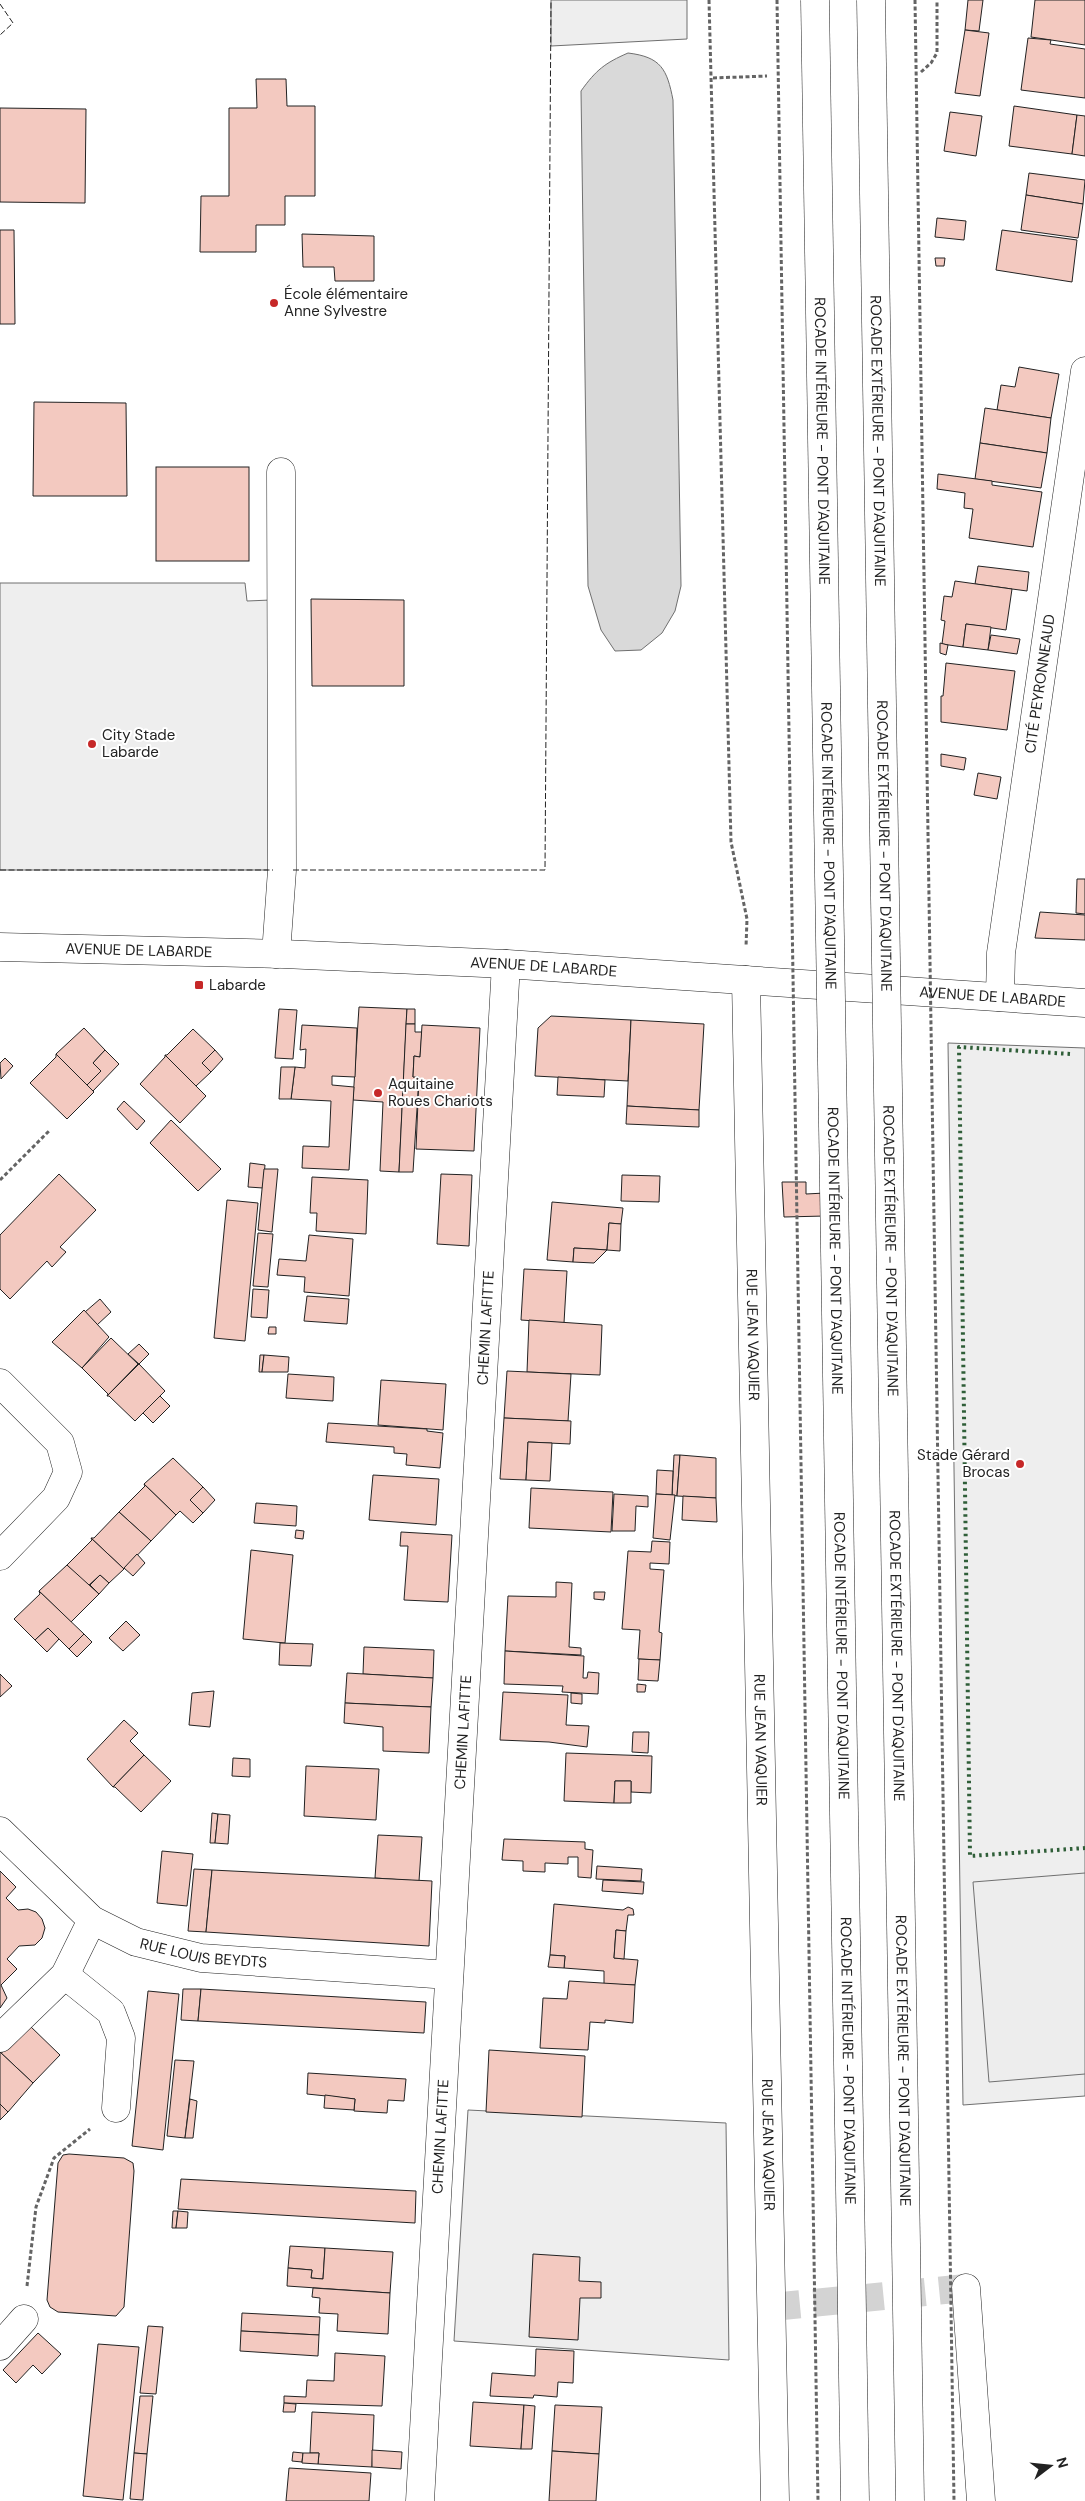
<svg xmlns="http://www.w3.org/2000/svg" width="1085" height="2501" font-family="'DM Sans',sans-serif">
  <rect width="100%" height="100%" fill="#fff"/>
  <!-- green -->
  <g fill="#eee" stroke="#6f6f6f">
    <path d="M551 0H687V39L551 46Z"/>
    <path d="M0 583H245L247 601 271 600 270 870H0Z"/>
    <path d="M948 1043 1085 1048V2096L963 2105Z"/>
    <path d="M468 2110 726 2123 729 2360 454 2341Z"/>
  </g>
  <!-- parking -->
  <path fill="#ededed" stroke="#6f6f6f" d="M1085 1873V2074L989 2082 973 1882Z"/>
  <!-- water -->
  <path fill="#d9d9d9" stroke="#6f6f6f" d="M628 53C661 57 667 69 673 100L681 586 675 611 662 633 641 650 615 651 601 630 588 586 581 91C596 70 605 63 628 53Z"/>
  <!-- building -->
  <g fill="#f3c9c0" stroke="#222">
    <path d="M968 0H983L979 31 965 30Z"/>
    <path d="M1035 0H1085V45L1031 37Z"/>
    <path d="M965 30 989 33 980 96 955 93Z"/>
    <path d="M1028 38 1051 40 1050 44 1085 49V98L1021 90Z"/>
    <path d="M256 79H286L287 106H315V196H285V225H256V252H200L201 196H229V108H257Z"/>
    <path d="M1014 106 1077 115 1072 154 1009 146Z"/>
    <path d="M0 108 86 109 85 203 0 202Z"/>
    <path d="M950 112 982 116 976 156 944 151Z"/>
    <path d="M1077 115 1085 116V156L1072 154Z"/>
    <path d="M1029 173 1085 180 1083 204 1026 195Z"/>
    <path d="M1026 195 1083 204 1078 238 1021 230Z"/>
    <path d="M937 218 966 221 964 240 935 237Z"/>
    <path d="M0 230H14L15 324H0Z"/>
    <path d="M1002 230 1077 240 1072 282 996 270Z"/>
    <path d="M302 234 374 236V281H335L334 267H303Z"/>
    <path d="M935 258H945L944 266H936Z"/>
    <path d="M1019 367 1059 374 1051 418 997 410 1001 385 1015 387Z"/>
    <path d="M34 402 126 403 127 496H33Z"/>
    <path d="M985 408 1051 418 1047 453 980 443Z"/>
    <path d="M980 443 1047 453 1041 488 975 479Z"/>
    <rect x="156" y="467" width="93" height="94"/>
    <path d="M938 474 992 481V485L1042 492 1033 547 969 538 973 509 964 508 965 493 937 489Z"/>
    <path d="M978 566 1029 572 1027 591 975 584Z"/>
    <path d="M955 581 1012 589 1006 630 966 624 963 647 942 644 945 621 941 620 944 596 952 597Z"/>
    <path d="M311 599 404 600V686H312Z"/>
    <path d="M966 624 991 627 988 650 963 647Z"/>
    <path d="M991 635 1020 639 1017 654 988 650Z"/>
    <path d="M940 643 948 645 946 655 940 653Z"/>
    <path d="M946 663 1015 671 1007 730 941 722V696H943Z"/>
    <path d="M941 754 966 758 964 770 941 766Z"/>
    <path d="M978 773 1001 777 997 799 974 795Z"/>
    <path d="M1077 879H1085V914L1076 913Z"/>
    <path d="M1040 912 1085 915V940L1035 938Z"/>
    <path d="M359 1007 407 1009 399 1172 380 1171 383 1102 353 1100Z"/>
    <path d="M279 1009 297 1010 293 1059 275 1058Z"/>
    <path d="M407 1009H415V1024H406Z"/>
    <path d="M551 1016 631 1020 628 1081 535 1076 538 1028Z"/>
    <path d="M631 1020 704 1024 699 1110 627 1106Z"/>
    <path d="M406 1024H415V1032H422L420 1057 414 1056 413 1077H419L413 1172H399Z"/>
    <path d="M302 1025 357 1028 355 1077 332 1076V1085L354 1087 349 1170 302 1168 303 1146 329 1147 331 1101 291 1099 295 1067 305 1068 306 1049 300 1050Z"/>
    <path d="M422 1025 480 1028 474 1151 416 1149 419 1077H413L414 1056 420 1057Z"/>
    <path d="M84 1028 105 1050 93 1063 101 1071 87 1085 56 1054Z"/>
    <path d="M193 1029 215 1050 202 1063 211 1072 196 1086 165 1055H167Z"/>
    <path d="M105 1050 119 1064 93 1091 87 1085 101 1071 93 1063Z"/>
    <path d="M215 1050 223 1059 211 1072 202 1063Z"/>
    <path d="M56 1054 94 1092 67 1119 30 1083 56 1057Z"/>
    <path d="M165 1055 206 1096 180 1123 140 1084 165 1057Z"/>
    <path d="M5 1058 13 1066 1 1079 0 1063Z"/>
    <path d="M281 1067H295L291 1099H279Z"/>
    <path d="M558 1077 605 1080 604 1097 557 1095Z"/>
    <path d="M124 1101 145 1121 137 1130 117 1109Z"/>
    <path d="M627 1106 699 1110V1127L626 1124Z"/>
    <path d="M171 1120 221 1169 198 1191 150 1143Z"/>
    <path d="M250 1163 265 1165 263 1188 248 1187Z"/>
    <path d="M264 1169H278L272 1232 258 1230Z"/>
    <path d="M59 1174 96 1210 60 1247 66 1252 52 1267 47 1261 10 1299 0 1289V1235Z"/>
    <path d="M441 1174 472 1175 469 1246 437 1244Z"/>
    <path d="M622 1175 660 1176 659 1202 621 1201Z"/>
    <path d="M312 1177 368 1180 366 1234 316 1231 317 1213H310Z"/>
    <path d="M782 1182H806V1194L825 1193V1216L784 1217Z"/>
    <path d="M227 1200 258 1203 245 1341 214 1338Z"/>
    <path d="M552 1202 623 1208 621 1224 609 1223 607 1250 574 1248 573 1262 547 1260Z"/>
    <path d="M609 1223 621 1224 620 1251 607 1250Z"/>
    <path d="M258 1233 273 1234 268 1287 253 1286Z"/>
    <path d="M309 1235 353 1239 349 1296 304 1292 305 1277 277 1275 279 1259 306 1261Z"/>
    <path d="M574 1248 593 1249 607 1250 594 1263 573 1262Z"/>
    <path d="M524 1269 567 1271 564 1323 521 1320Z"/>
    <path d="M253 1289 269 1290 267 1318 251 1317Z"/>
    <path d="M307 1296 349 1299 347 1324 304 1321Z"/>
    <path d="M100 1299 111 1312 97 1325 85 1312Z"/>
    <path d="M84 1310 109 1337 82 1368 52 1342Z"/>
    <path d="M529 1320 602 1325 600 1375 527 1372Z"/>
    <path d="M269 1327H276V1334H268Z"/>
    <path d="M111 1338 138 1364 107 1396 108 1394 82 1368Z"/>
    <path d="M139 1344 149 1354 139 1364 128 1354Z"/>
    <path d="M260 1355H264L262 1372H259Z"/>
    <path d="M264 1355 289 1357 288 1372H262Z"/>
    <path d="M139 1364 165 1391 135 1421 109 1396H107Z"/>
    <path d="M507 1371 571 1374 568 1421 504 1418Z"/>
    <path d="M288 1374 334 1377 333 1401 286 1398Z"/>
    <path d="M381 1380 446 1384 443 1430 378 1425Z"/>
    <path d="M160 1396 170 1406 153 1423 143 1413Z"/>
    <path d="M504 1418 571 1421 570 1444 528 1442 526 1480 500 1479Z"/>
    <path d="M328 1423 427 1429V1431L443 1433 440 1468 406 1465 407 1454 394 1453V1447L326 1442Z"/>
    <path d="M528 1442 552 1443 550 1481 526 1480Z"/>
    <path d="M674 1455H680L677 1496 672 1495Z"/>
    <path d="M680 1455 716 1458V1498L677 1496Z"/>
    <path d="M173 1458 203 1487 190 1500 203 1513 193 1523 180 1511 176 1515 144 1484Z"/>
    <path d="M657 1470 673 1471 672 1495 656 1494Z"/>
    <path d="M373 1475 439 1479 436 1525 369 1520Z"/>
    <path d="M144 1484 176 1515 151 1541 119 1512 145 1486Z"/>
    <path d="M203 1487 215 1500 203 1513 190 1500Z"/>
    <path d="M531 1488 613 1492 611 1532 529 1528Z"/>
    <path d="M614 1494 648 1496V1507L636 1506 635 1531H612Z"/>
    <path d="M656 1494 675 1495 670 1540 653 1538Z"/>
    <path d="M683 1496 716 1498 717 1522 682 1520Z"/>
    <path d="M256 1503 297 1506 296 1526 254 1523Z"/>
    <path d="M119 1512 151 1541 124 1569 91 1538H94Z"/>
    <path d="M296 1530 304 1531 303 1539 295 1538Z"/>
    <path d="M401 1532 452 1535 448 1602 404 1600 408 1546H400Z"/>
    <path d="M91 1538 124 1569 109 1583 100 1575 88 1586 67 1565 92 1540Z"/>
    <path d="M652 1541 670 1542 669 1564 650 1563V1569L664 1570 659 1632 662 1633 660 1660 638 1659 640 1630 622 1629 628 1551 651 1552Z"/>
    <path d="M251 1550 293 1555 285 1643 243 1639Z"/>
    <path d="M137 1554 145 1563 133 1576 124 1568Z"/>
    <path d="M67 1565 99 1594 71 1622 39 1591Z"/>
    <path d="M100 1575 109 1583 99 1594 90 1585Z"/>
    <path d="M556 1582 572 1583 569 1647 581 1648V1655L505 1651 508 1596 556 1597Z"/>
    <path d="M39 1591 84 1634 69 1649 48 1628 35 1640 14 1619 40 1594Z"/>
    <path d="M594 1592H605L604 1600 594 1599Z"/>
    <path d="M126 1621 140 1635 123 1651 109 1638Z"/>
    <path d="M48 1628 59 1639 47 1652 35 1640Z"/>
    <path d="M84 1634 92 1642 77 1657 69 1649Z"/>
    <path d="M280 1643 313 1644 311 1666 279 1665Z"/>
    <path d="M364 1647 434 1650 433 1678 363 1674Z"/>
    <path d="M505 1651 584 1656 583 1678H587L588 1672 599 1673 598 1694 562 1692 563 1686 504 1684Z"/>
    <path d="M639 1659 660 1660 658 1681 638 1680Z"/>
    <path d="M347 1673 433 1678 431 1707 345 1703Z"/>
    <path d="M0 1674 12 1686 0 1697Z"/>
    <path d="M637 1684 646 1685 645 1692H637Z"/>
    <path d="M214 1691 210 1727 189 1725 192 1693Z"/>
    <path d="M503 1692 568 1695 566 1725 589 1726 587 1747 549 1742 500 1740Z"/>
    <path d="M571 1693 582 1694V1704L571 1703Z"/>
    <path d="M345 1703 431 1707 429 1753 383 1751V1727L344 1723Z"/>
    <path d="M124 1720 138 1733 130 1741 144 1755 113 1787 87 1759Z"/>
    <path d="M633 1732H649L648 1753 632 1752Z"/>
    <path d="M566 1753 652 1756 651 1793 631 1792V1781H615L614 1803 564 1801Z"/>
    <path d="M144 1755 171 1781 141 1812 115 1787H113Z"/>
    <path d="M233 1758 250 1759V1777L232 1776Z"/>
    <path d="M306 1766 379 1769 376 1820 304 1816Z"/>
    <path d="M615 1781H631V1803H614Z"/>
    <path d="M212 1813 218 1814 215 1843H210Z"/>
    <path d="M218 1814 230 1815 228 1844 215 1843Z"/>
    <path d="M378 1835 422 1837 419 1881 375 1878Z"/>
    <path d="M504 1839 585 1842V1849L593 1850 591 1878 578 1877V1857H568V1864L545 1863V1872L523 1871V1861L502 1860Z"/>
    <path d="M162 1851 193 1854 187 1906 157 1903Z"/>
    <path d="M597 1866 642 1869 641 1881 596 1879Z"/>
    <path d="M194 1869 212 1870 206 1932 188 1931Z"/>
    <path d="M212 1870 432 1881 429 1946 206 1932Z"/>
    <path d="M0 1871 16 1887 6 1898 18 1910 28 1909 36 1912 42 1919 45 1928 42 1938 35 1945 19 1946 7 1959 17 1969 1 1985 7 1998 0 2008Z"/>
    <path d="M603 1880 644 1882 643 1894 602 1891Z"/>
    <path d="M554 1904 623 1910 628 1907 633 1909 634 1915H628L626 1931 616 1930 614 1958 638 1960 635 1985 604 1984V1971L564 1968 565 1956 550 1955Z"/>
    <path d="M616 1930 626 1931 624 1959 614 1958Z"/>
    <path d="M550 1955 565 1956 564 1968 548 1967Z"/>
    <path d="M569 1981 635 1985 633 2023 605 2020V2023L590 2022 588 2050 540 2048 543 1998 567 1999Z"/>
    <path d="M183 1989H201L198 2021 181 2020Z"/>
    <path d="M201 1989 426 2002 424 2033 198 2021Z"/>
    <path d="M148 1991 179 1994 163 2150 132 2146Z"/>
    <path d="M29 2025 60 2055 33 2083 0 2052H3Z"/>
    <path d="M489 2050 585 2056 582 2117 486 2112Z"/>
    <path d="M0 2052 33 2083 8 2112 0 2104Z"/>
    <path d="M175 2060 194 2061 185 2138 167 2136Z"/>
    <path d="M308 2073 406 2079 404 2101 388 2100 387 2113 354 2111 355 2099 307 2094Z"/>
    <path d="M325 2095 355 2099 354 2110 324 2108Z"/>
    <path d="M190 2099 197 2101 193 2138H185Z"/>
    <path d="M0 2104 8 2112 0 2120Z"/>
    <path d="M69 2154 124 2158 133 2163 134 2171 124 2307 116 2316 58 2312 50 2307 47 2300 58 2163 63 2155Z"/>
    <path d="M181 2179 416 2191 415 2223 178 2209Z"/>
    <path d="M173 2211H178L176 2228H172Z"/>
    <path d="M178 2211 188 2212 187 2228H176Z"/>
    <path d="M290 2246 325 2248 323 2279 311 2278 312 2270 288 2268Z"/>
    <path d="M325 2248 393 2252 390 2293 287 2286 288 2268 312 2270 311 2278 323 2279Z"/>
    <path d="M533 2254 580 2257 579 2281 601 2282V2298H580L578 2340 529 2337Z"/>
    <path d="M313 2288 390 2293 388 2334 337 2331 338 2314 319 2313 320 2298 312 2297Z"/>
    <path d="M242 2313 320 2317 319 2335 241 2331Z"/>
    <path d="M148 2326 163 2327 156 2394 140 2393Z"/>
    <path d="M241 2331 319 2335 318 2356 240 2351Z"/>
    <path d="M38 2333 61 2354 42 2374 33 2365 16 2383 3 2370Z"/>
    <path d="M98 2344 139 2347 123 2500 83 2496Z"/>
    <path d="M536 2349 574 2351 573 2383 558 2382 557 2397 534 2395 533 2398 490 2396 492 2373 535 2376Z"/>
    <path d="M335 2353 385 2356 382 2406 284 2403V2396L306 2397 307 2380 334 2381Z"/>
    <path d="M140 2396H153L147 2454 134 2453Z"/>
    <path d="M473 2402 524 2405 521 2449 470 2446Z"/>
    <path d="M284 2403 296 2404 295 2412H283Z"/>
    <path d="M524 2405 535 2406 532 2449H521Z"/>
    <path d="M555 2405 602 2407 599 2454 552 2451Z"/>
    <path d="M312 2412 374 2415 372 2467 318 2464 319 2453H310Z"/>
    <path d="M372 2450 402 2452 401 2469 372 2467Z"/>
    <path d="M552 2451 599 2454 596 2501H549Z"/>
    <path d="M293 2452 303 2453 302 2462 292 2461Z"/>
    <path d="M134 2453 147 2454 143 2500 130 2499Z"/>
    <path d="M303 2453H319L318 2464 302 2463Z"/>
    <path d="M289 2468 371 2473 369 2501H286Z"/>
  </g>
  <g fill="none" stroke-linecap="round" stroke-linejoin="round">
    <!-- minor-tunnel -->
    <path stroke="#d3d3d3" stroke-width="28" stroke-dasharray="28 14" stroke-linecap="butt" d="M772 2307 966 2288"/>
    <defs>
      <g id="minor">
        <path d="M276 954 282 870 281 472"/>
        <path id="s1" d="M746 980 775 2501"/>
        <path id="s2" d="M1000 997 1001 953 1085 371"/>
        <path d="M0 1383 60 1443 68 1472 56 1498 0 1556"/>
        <path id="s3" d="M0 1831 92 1920 136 1942 201 1958 449 1975"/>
        <path d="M65 1975 111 2012 121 2038 116 2108"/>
        <path d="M0 2038 65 1975 92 1920"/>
        <path d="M966 2288 981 2501"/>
        <path d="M0 2346 24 2319"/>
        <path id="s4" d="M420 2501 506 964"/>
      </g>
      <g id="major">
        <path id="s5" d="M0 947 283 954 506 964 1085 1003"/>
      </g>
    </defs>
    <!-- minor casing -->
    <use href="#minor" stroke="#222" stroke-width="29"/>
    <!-- major casing -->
    <use href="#major" stroke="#222" stroke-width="29"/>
    <!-- path -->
    <g stroke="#646464" stroke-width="3" stroke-dasharray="4 2.5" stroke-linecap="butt">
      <path d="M709 0 731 842 747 919 746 947"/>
      <path d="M921 72 931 63 937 53V0"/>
      <path d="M713 78 767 76"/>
      <path d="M0 1180 49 1131"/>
      <path d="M27 2286 36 2207 54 2158 90 2129"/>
    </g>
    <!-- minor -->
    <use href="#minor" stroke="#fff" stroke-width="28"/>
    <!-- major -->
    <use href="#major" stroke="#fff" stroke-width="28"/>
    <defs>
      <g id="highway-bridge">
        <path id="s6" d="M815 0 855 2501"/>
        <path id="s7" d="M871 0 910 2501"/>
      </g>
    </defs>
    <!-- highway-bridge casing -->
    <use href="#highway-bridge" stroke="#222" stroke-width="29" stroke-linecap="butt"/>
    <!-- path-bridge -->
    <g stroke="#646464" stroke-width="3" stroke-dasharray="4 2.5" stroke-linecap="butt">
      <path d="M777 0 818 2501"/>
      <path d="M915 0 954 2501"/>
    </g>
    <!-- highway-bridge -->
    <use href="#highway-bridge" stroke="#fff" stroke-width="28"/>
    <!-- hedge -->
    <path stroke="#2f5e38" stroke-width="4" stroke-dasharray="2.5 4" stroke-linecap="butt" d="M1070 1054 959 1047 970 1856 1085 1848"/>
    <!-- fence -->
    <g stroke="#222" stroke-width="1" stroke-dasharray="6 2.5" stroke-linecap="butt">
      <path d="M0 4 13 23 0 35"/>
      <path d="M0 870H273"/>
      <path d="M293 870H545L551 0"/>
    </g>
  </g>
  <!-- markers -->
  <g fill="#c62828" stroke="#fff" stroke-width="2">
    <circle cx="274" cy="303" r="5"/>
    <circle cx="92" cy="744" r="5"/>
    <rect x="194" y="980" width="10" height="10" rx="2.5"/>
    <circle cx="378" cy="1093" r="5"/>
    <circle cx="1020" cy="1464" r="5"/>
  </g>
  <g text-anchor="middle" stroke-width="4" stroke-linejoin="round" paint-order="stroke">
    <!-- poi labels -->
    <g font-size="15" fill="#222" stroke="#fff" text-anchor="start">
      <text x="284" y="299">École élémentaire<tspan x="284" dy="17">Anne Sylvestre</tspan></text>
      <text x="102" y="740">City Stade<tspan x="102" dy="17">Labarde</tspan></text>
      <text x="209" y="990">Labarde</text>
      <text x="388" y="1089">Aquitaine<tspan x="388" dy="17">Roues Chariots</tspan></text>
      <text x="1010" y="1460" text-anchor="end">Stade Gérard<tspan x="1010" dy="17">Brocas</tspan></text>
    </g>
    <!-- street labels -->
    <g font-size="15" fill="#222" stroke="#fff">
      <text dy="5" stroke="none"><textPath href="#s6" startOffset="441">ROCADE INTÉRIEURE - PONT D'AQUITAINE</textPath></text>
      <text dy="5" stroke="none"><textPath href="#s7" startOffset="441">ROCADE EXTÉRIEURE - PONT D'AQUITAINE</textPath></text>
      <text dy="5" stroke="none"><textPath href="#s2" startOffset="316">CITÉ PEYRONNEAUD</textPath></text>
      <text dy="5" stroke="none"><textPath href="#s6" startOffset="846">ROCADE INTÉRIEURE - PONT D'AQUITAINE</textPath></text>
      <text dy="5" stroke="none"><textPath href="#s7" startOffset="846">ROCADE EXTÉRIEURE - PONT D'AQUITAINE</textPath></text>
      <text dy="5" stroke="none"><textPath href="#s5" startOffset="139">AVENUE DE LABARDE</textPath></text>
      <text dy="5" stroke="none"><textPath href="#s5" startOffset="544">AVENUE DE LABARDE</textPath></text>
      <text dy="5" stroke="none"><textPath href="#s5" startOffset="994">AVENUE DE LABARDE</textPath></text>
      <text dy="5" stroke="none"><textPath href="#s6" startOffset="1251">ROCADE INTÉRIEURE - PONT D'AQUITAINE</textPath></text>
      <text dy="5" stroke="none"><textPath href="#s7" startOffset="1251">ROCADE EXTÉRIEURE - PONT D'AQUITAINE</textPath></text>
      <text dy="5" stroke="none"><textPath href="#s4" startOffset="1175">CHEMIN LAFITTE</textPath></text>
      <text dy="5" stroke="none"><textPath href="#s1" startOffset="355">RUE JEAN VAQUIER</textPath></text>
      <text dy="5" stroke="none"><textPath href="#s6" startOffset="1656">ROCADE INTÉRIEURE - PONT D'AQUITAINE</textPath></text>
      <text dy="5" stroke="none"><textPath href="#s7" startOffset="1656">ROCADE EXTÉRIEURE - PONT D'AQUITAINE</textPath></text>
      <text dy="5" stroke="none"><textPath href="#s4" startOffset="770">CHEMIN LAFITTE</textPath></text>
      <text dy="5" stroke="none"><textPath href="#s1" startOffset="760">RUE JEAN VAQUIER</textPath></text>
      <text dy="5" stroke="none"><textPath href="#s3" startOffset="246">RUE LOUIS BEYDTS</textPath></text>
      <text dy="5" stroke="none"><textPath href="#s6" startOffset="2061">ROCADE INTÉRIEURE - PONT D'AQUITAINE</textPath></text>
      <text dy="5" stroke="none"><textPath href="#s7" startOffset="2061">ROCADE EXTÉRIEURE - PONT D'AQUITAINE</textPath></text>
      <text dy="5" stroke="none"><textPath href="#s4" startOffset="365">CHEMIN LAFITTE</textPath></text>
      <text dy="5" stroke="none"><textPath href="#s1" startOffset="1165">RUE JEAN VAQUIER</textPath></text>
    </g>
  </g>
  <!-- north arrow -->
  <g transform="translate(1050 2466) rotate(74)" stroke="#ffffff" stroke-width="4" paint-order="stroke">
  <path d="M0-4L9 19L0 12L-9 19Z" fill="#222222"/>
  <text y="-8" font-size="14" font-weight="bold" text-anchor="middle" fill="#222222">N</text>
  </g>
</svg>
